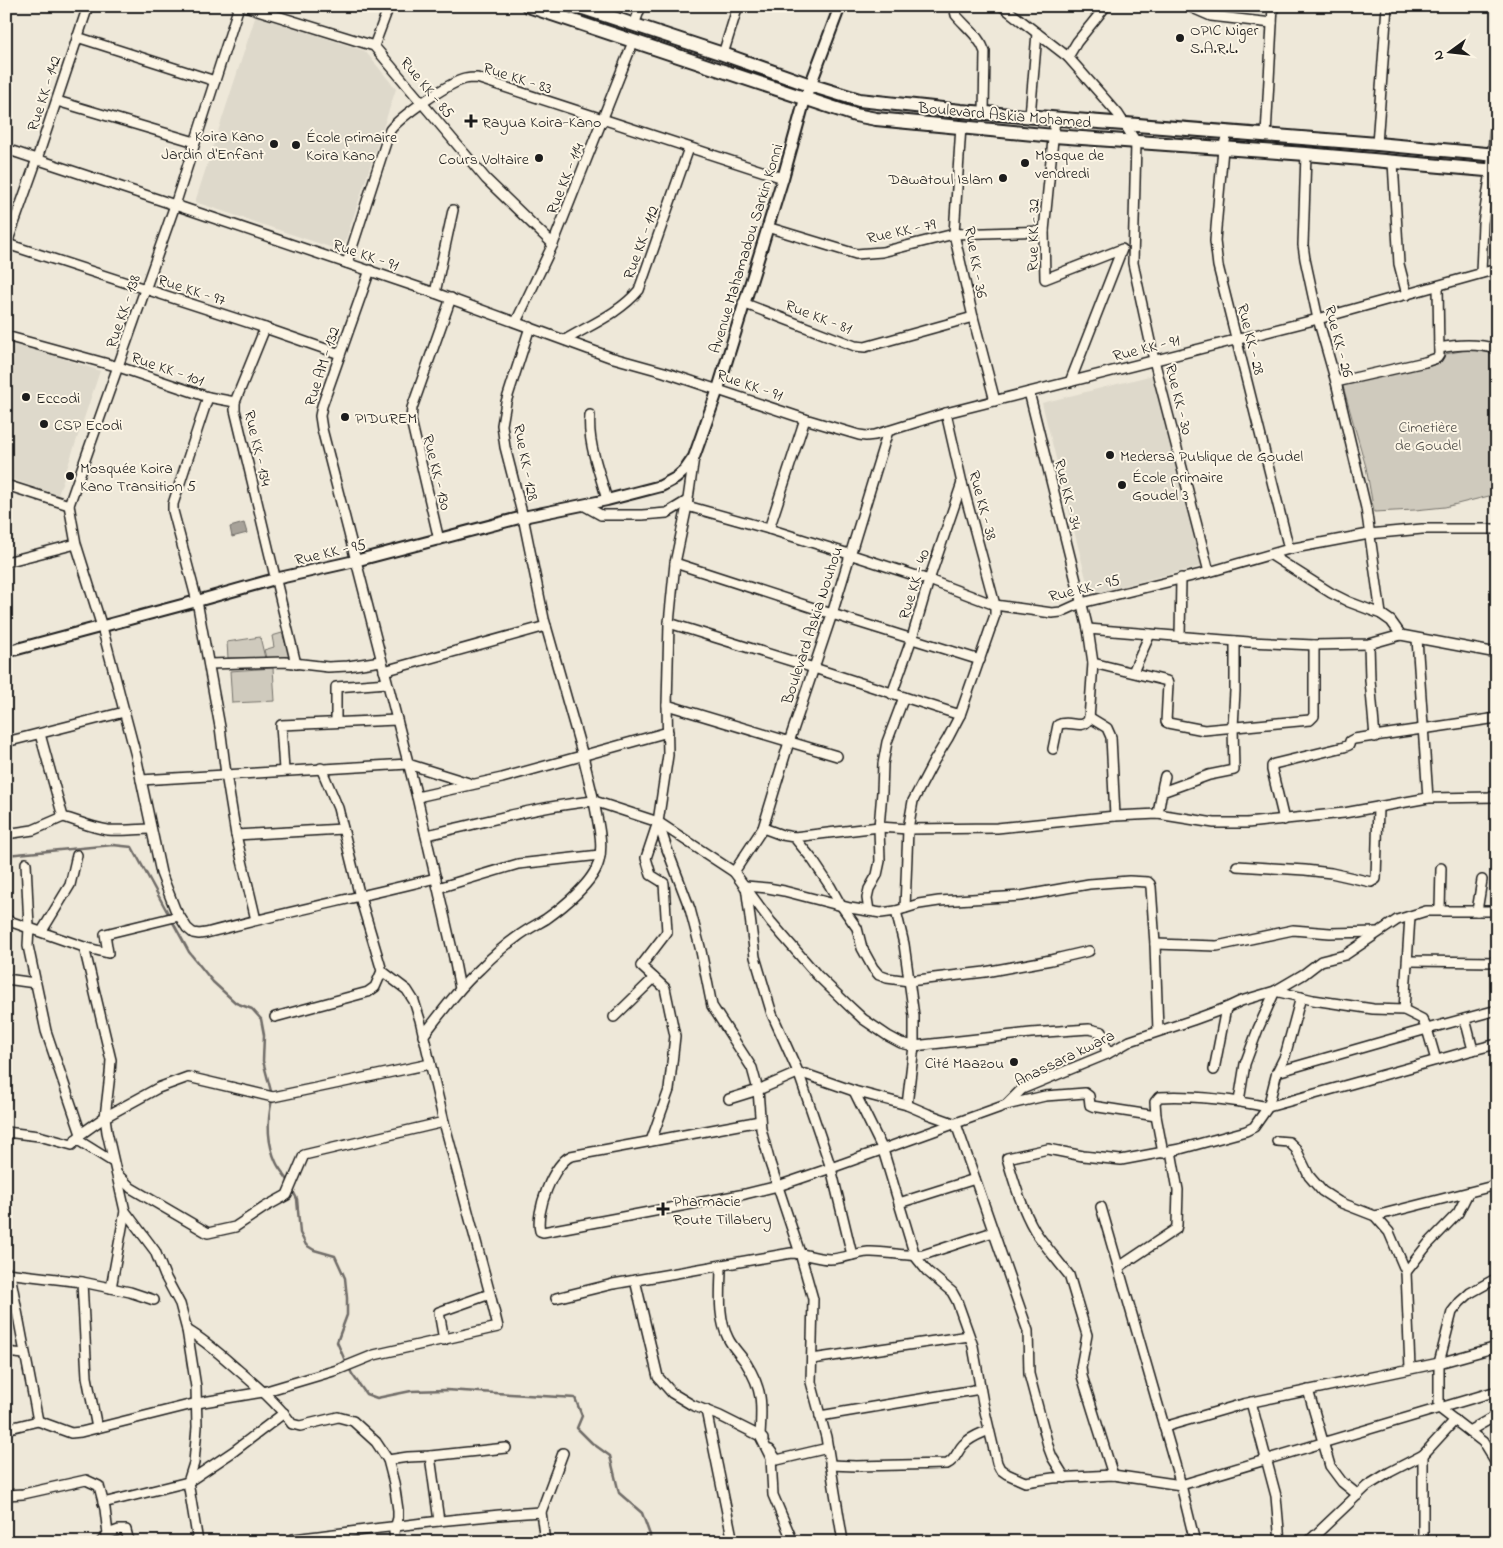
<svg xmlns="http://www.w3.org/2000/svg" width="1503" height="1548" font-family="'Indie Flower',sans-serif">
  <rect width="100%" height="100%" fill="#eee8d9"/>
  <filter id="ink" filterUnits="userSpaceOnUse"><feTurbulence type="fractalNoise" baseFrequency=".02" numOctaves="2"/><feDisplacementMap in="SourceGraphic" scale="10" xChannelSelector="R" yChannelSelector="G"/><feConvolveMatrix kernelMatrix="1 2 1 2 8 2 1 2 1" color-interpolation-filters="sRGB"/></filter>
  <g filter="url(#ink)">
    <!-- built -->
    <g fill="#ded9cb">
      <path d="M1215 6H1265V15L1223 9Z"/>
      <path d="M256 15 365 51 396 89 342 251 195 202Z"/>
      <path d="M6 339 100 371 58 495 6 477Z"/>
      <path d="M1153 375 1202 566 1090 594 1042 403Z"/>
    </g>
    <!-- green -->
    <g fill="#cfcabd" stroke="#76736c">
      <path d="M1480 347 1497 351V494L1445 507 1415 510 1374 512 1366 467 1342 383 1442 361 1441 355Z"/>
      <path d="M282 633 290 657 266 658 264 650 274 647 272 636Z"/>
      <path d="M260 637 265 658H228L227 642Z"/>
      <path d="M273 668 275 701 232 703 230 671Z"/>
    </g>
    <!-- water -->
    <path fill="#a7a299" stroke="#6f6c67" d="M244 523 247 533 232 537 230 527Z"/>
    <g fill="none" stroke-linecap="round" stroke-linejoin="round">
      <!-- stream -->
      <g stroke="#6f6c67" stroke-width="2.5">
        <path d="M6 855 113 845 132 847 189 952 213 982 236 1003 252 1009 261 1019 264 1035 263 1061 272 1095"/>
        <path d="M272 1100C267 1121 267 1142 276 1162 279 1169 285 1175 289 1182"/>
        <path d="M292 1189 297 1199 300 1233 306 1245 314 1250 335 1256 345 1278 347 1298V1315L337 1342 346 1363"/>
        <path d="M349 1368 352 1374 366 1394 377 1398 411 1391 446 1390 575 1398 582 1416 577 1428 592 1443 610 1456 619 1493 642 1513 650 1535V1542"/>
      </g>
      <defs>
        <g id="minor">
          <path d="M239 6 175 205 69 505 76 544 102 627 136 756 161 873 175 909 187 928 193 933 199 934 206 933C282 913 360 897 436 878"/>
          <path d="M245 6 374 46 486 179 553 244"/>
          <path d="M957 6 955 11 956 15C966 27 980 37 985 52L984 112"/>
          <path d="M1002 6 1068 57 1118 114 1136 142 1133 263 1154 360 1209 572"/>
          <path d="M1188 6 1211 16 1272 23"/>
          <path d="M634 25 641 6"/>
          <path d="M77 37 215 81"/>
          <path d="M374 46 389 6"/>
          <path d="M723 54 738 6"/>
          <path d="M1068 57 1077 42 1106 6"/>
          <path d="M57 101 195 142"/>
          <path d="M1030 116 1037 33"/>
          <path d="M1055 119 1044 231 1045 279 1122 249 1070 382"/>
          <path d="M961 126 954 234 973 317 995 401"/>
          <path d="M1227 133 1223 149 1216 228 1215 241 1218 266 1289 549"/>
          <path d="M1266 135 1273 6"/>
          <path d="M1377 144 1387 6"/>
          <path d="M6 149 175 205 435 293 610 357 664 372 805 419 859 435 866 436 875 435 946 413 1318 319 1497 269"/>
          <path d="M1306 154 1303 245 1305 259 1318 319 1336 382 1366 508 1381 614"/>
          <path d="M1393 162 1399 264 1407 295"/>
          <path d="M767 227 856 254 882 252 954 234 1044 231"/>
          <path d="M7 244 265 328 340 354"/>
          <path d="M6 246 37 159 88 6"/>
          <path d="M347 263 390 130C401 116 448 83 465 79 469 78 473 78 477 78L783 178"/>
          <path d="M370 270 322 406 320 416 322 429 417 797 454 958 460 989"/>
          <path d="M1481 273 1483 223 1491 171 1497 108"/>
          <path d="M435 293 453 210"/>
          <path d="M743 303 855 346 865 347 973 317"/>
          <path d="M516 322 553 244 633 42"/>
          <path d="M530 327 506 402 502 425 505 447 523 517 544 619 583 756 594 801 658 822"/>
          <path d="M265 328 235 402V410L296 664"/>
          <path d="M6 336 119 367 208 397 235 402"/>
          <path d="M565 340C590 325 620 313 639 290L689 148"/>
          <path d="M1439 348C1459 344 1477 343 1497 349"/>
          <path d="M1336 382 1425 362 1437 358 1439 355 1438 286"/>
          <path d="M1029 392 1088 629 1093 663 1089 719C1082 731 1069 719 1058 725L1053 749"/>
          <path d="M208 397 173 504V511L197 601 220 727 226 774 236 835 256 920"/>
          <path d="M590 415C587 443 600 473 607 500"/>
          <path d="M694 457 687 506 675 563 669 623 667 705 668 755 658 822 734 872 763 828 789 742 832 614 888 431"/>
          <path d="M6 485 69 505"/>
          <path d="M583 505 601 515H642L667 513 687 501"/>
          <path d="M687 506 769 529 849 554 929 580 995 605 1052 613 1061 612 1081 603 1209 572 1289 549 1369 534 1422 529H1497"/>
          <path d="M769 529 805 419"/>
          <path d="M439 540 411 420 412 408 451 298"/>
          <path d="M1271 555 1331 593 1349 602 1381 614 1391 621 1401 635 1497 653"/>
          <path d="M6 562 76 544"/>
          <path d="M675 563 832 614 980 660"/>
          <path d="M669 623 814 668 960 715"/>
          <path d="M1088 629 1249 642 1314 645 1369 644 1401 635"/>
          <path d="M1180 637 1181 578"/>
          <path d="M1417 639 1428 798"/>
          <path d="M1369 644 1370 680 1375 737"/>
          <path d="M1093 663 1167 681 1168 684 1166 722 1168 723 1204 730 1310 720 1314 716V645"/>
          <path d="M209 664 285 662 328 667 348 666 381 661"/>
          <path d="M384 671 546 626"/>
          <path d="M1133 672 1150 634"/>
          <path d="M892 694 912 638 929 580 962 483"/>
          <path d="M667 705 837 756"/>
          <path d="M1089 717 1107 728 1111 737 1115 816"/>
          <path d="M336 722V687L387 683"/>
          <path d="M6 742 124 712"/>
          <path d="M284 770 281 725 397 720"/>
          <path d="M141 780 408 764 472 784"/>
          <path d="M1162 792 1209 775 1234 770 1233 727 1235 691V641"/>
          <path d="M417 797 502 778 668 732"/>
          <path d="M1158 814 1163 784 1165 776"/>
          <path d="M63 817C78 821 92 828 108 830 122 831 137 829 151 829"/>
          <path d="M1284 820 1272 770V766L1274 764 1344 747 1349 745 1350 741 1354 739 1497 718"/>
          <path d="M658 822 667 849 690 909 701 951 712 1006 752 1068 758 1090 761 1129 770 1163 800 1253 813 1299 811 1382 826 1437 843 1542"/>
          <path d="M763 828 782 835 794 837 879 827 908 829 997 828 1115 816 1158 814 1214 823H1247L1344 813 1428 798 1497 797"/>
          <path d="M6 834 33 830 63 817 40 734"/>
          <path d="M236 835 343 829"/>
          <path d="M794 837 812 859 830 886 840 904 857 928 862 948 873 968 879 975 887 978 909 981 985 972 1051 960 1089 951"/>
          <path d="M26 863 29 927 28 946 46 1031 81 1134"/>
          <path d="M1237 866 1305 870 1331 873 1371 882 1376 879 1378 807"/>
          <path d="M734 872 771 922 817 975 847 1004 863 1019 888 1036 901 1043 914 1046 1031 1033 1089 1029 1102 1032 1107 1054"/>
          <path d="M438 888 518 864 600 855"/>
          <path d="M905 908 908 829 913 801 934 761 948 738 960 715 995 615V605L962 483 946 413"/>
          <path d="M1440 910 1441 868"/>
          <path d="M869 911 867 898 869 889 877 875 880 861 879 827 882 792 883 764 887 742 904 697"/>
          <path d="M896 911 904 944 914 1016V1046L907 1105"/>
          <path d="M1477 911 1482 880"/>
          <path d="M6 920 84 947 111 1060 110 1074 105 1117 107 1132 125 1211 155 1251 165 1276 180 1304 187 1330 196 1387 197 1427 194 1463 188 1482 198 1542"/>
          <path d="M42 931 70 885 77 855"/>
          <path d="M1155 944 1217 946 1293 930 1330 933 1378 932"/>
          <path d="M84 947 108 953 105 934 179 916"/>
          <path d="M1408 961 1497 962"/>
          <path d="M6 979 35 983"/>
          <path d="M1404 1010 1410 916"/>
          <path d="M275 1017 368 992 375 987 382 971 360 897 338 808 321 768"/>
          <path d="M614 1017 654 978"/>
          <path d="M423 1036C441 1013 458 989 480 969 491 958 504 946 517 937 526 930 536 925 546 919 563 907 594 882 599 861 604 842 597 820 594 801 538 806 482 823 426 835"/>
          <path d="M1473 1050 1497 1044"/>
          <path d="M1214 1070 1226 1008"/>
          <path d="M1277 1072 1427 1029 1497 1010"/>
          <path d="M854 1091 883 1150 915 1256 927 1271 952 1292 957 1301 973 1346 983 1403 997 1463 1000 1469 1007 1474 1025 1482 1053 1478 1113 1475 1181 1485 1497 1391"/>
          <path d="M729 1099 758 1090 795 1074H805L854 1091 907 1105 928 1114 956 1124"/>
          <path d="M1239 1101 1245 1064 1258 1029 1275 991 1313 1000 1373 1009 1404 1010 1422 1019 1427 1029 1436 1060"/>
          <path d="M1006 1105 1045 1096 1085 1093 1089 1096 1090 1105 1092 1106 1156 1116"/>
          <path d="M760 1121 571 1156C553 1164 535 1212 540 1231L543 1232 745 1194 778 1186 831 1168 1006 1105 1022 1089 1107 1054 1130 1041 1193 1020 1226 1008 1241 1001 1275 991 1304 974 1321 961 1345 955 1397 920 1426 911H1497"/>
          <path d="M956 1124 1028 1331 1029 1374 1049 1449 1052 1457 1065 1478"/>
          <path d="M6 1132 39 1136 72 1145 81 1134 105 1117 158 1088 188 1077 273 1097 430 1064"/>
          <path d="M76 1139 113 1162"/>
          <path d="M651 1141 669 1090 675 1036 665 988 641 966 667 932 664 883 651 875 646 858 658 822"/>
          <path d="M1277 1141 1289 1142 1296 1149 1309 1176 1322 1191 1339 1202 1375 1216 1389 1232 1406 1272 1410 1368"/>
          <path d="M1163 1153 1156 1116 1155 1102 1159 1097C1196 1095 1232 1100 1268 1107L1473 1050 1465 1019"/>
          <path d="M117 1174 131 1188 208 1233 235 1227 265 1207 287 1195 304 1155 444 1122"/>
          <path d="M899 1203 975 1179"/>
          <path d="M1101 1207 1181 1485 1195 1542"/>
          <path d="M1375 1216 1497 1185"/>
          <path d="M852 1255 831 1168 799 1074 772 1014 755 957 746 886 768 888 784 891 850 908 881 913 896 911 919 904 939 901 1021 896 1089 884 1129 881 1148 882 1150 884 1151 887 1155 944 1158 1031"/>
          <path d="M721 1266C721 1289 717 1316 728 1338 732 1347 740 1354 746 1363 763 1390 762 1404 760 1436L763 1439"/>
          <path d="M1119 1267 1176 1229 1177 1225 1178 1190 1171 1151"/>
          <path d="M1406 1272 1428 1244 1458 1213 1468 1193"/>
          <path d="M6 1273 82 1282 130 1292 154 1300"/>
          <path d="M10 1274 38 1421"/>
          <path d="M635 1280 658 1377 672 1393 692 1405 720 1416 760 1436 771 1458 773 1495 793 1542"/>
          <path d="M82 1282 87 1377 97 1428"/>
          <path d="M111 1288 125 1211"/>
          <path d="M556 1298 613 1284 791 1253C805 1253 817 1259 830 1259 843 1259 855 1253 868 1252 886 1251 904 1257 923 1255L993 1232"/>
          <path d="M187 1330C206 1341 221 1355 237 1369 257 1386 277 1403 292 1424L300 1426 338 1417 353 1421 376 1442 388 1460 394 1483 398 1510V1518L394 1532 395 1542"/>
          <path d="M444 1340 439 1312 490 1294"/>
          <path d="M6 1352 24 1354"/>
          <path d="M812 1359 969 1336"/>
          <path d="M1308 1390 1330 1466 1342 1482 1358 1495"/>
          <path d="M1251 1402 1276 1496 1280 1542"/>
          <path d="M1439 1408V1363L1452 1312 1460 1302 1470 1293 1497 1278"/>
          <path d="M1439 1408 1483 1442 1497 1465"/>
          <path d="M706 1410 733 1542"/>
          <path d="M820 1416 980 1389"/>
          <path d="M1164 1427 1243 1404 1439 1363 1497 1347"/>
          <path d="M6 1429 38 1421 71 1433 81 1432 197 1403 263 1392 337 1370 374 1355 498 1327 490 1294 444 1122 420 1020 414 1001 407 990 382 971"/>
          <path d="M1469 1431 1497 1415"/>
          <path d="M770 1450 777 1460 828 1448"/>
          <path d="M1423 1455V1542"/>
          <path d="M430 1456 439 1521"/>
          <path d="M388 1460 408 1457 430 1456 506 1448"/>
          <path d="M830 1465 856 1466 947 1464C956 1460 957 1451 963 1445 970 1437 980 1434 989 1430"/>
          <path d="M1113 1475 1082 1376 1081 1367 1087 1335 1069 1275C1058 1261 1045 1246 1035 1231 1022 1209 1014 1182 1007 1158L1048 1149 1083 1156 1121 1160 1180 1149 1246 1131 1254 1127 1268 1107 1277 1072 1285 1056 1301 997"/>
          <path d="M6 1495 23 1494 86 1480 99 1486 105 1509 108 1534 101 1542"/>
          <path d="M103 1503 188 1482 234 1451 284 1413"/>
          <path d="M108 1534 119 1530H126L129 1542"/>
          <path d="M294 1542 293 1539C376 1529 458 1517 541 1512"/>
          <path d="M545 1542 541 1512 563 1453"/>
          <path d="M1308 1542 1367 1486 1390 1472 1423 1455 1455 1420"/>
          <path d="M1495 1542 1497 1529"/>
        </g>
        <path id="tertiary" d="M6 652 197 601 275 579 355 561 523 517 607 500 661 486 676 478 685 470 694 457 718 389 783 178 805 99 840 6"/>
        <g id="primary">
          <path d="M528 6 855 115 876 119 1054 136 1306 154 1497 171"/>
          <path d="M577 6 723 54 810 85 859 100 961 111 1377 144 1497 155"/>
        </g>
      </defs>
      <!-- minor casing -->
      <use href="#minor" stroke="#1c1c1c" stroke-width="12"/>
      <!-- tertiary casing -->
      <use href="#tertiary" stroke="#1c1c1c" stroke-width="14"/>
      <!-- primary casing -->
      <use href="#primary" stroke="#1c1c1c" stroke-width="16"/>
      <!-- minor -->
      <use href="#minor" stroke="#fcf5e5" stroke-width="9"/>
      <!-- tertiary -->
      <use href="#tertiary" stroke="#fcf5e5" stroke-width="10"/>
      <!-- primary -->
      <use href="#primary" stroke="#fcf5e5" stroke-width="12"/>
    </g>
  </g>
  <!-- markers -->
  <g fill="#1c1c1c" stroke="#fcf5e5" stroke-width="2">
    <circle cx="1180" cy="38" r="5"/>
    <path d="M468.5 113.5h5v5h5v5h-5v5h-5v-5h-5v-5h5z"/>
    <circle cx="274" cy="144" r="5"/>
    <circle cx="296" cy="145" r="5"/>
    <circle cx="539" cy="158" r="5"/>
    <circle cx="1025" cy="163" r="5"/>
    <circle cx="1003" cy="178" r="5"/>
    <circle cx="26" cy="397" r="5"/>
    <circle cx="345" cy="417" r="5"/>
    <circle cx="44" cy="424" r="5"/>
    <circle cx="1110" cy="455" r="5"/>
    <circle cx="70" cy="476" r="5"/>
    <circle cx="1122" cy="485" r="5"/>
    <circle cx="1014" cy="1062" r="5"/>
    <path d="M660.5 1201.5h5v5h5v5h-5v5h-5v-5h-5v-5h5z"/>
  </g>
  <g text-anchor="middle" stroke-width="4" stroke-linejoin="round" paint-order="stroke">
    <!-- poi labels -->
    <g font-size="16" fill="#1c1c1c" stroke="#fcf5e5" text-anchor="start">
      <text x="1190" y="35">OPIC Niger<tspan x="1190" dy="18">S.A.R.L.</tspan></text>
      <text x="482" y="127">Rayua Koira-Kano</text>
      <text x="264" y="141" text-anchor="end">Koira Kano<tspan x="264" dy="18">Jardin d'Enfant</tspan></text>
      <text x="306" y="142">École primaire<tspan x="306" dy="18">Koira Kano</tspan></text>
      <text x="1035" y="160">Mosque de<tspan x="1035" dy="18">vendredi</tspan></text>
      <text x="529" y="164" text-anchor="end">Cours Voltaire</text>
      <text x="993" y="184" text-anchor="end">Dawatoul Islam</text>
      <text x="36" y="403">Eccodi</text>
      <text x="355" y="423">PIDUREM</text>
      <text x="54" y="430">CSP Ecodi</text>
      <text x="1120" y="461">Medersa Publique de Goudel</text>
      <text x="80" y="473">Mosquée Koira<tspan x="80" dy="18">Kano Transition 5</tspan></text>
      <text x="1132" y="482">École primaire<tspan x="1132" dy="18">Goudel 3</tspan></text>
      <text x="1004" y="1068" text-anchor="end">Cité Maazou</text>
      <text x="673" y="1206">Pharmacie<tspan x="673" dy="18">Route Tillabery</tspan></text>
    </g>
    <!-- street labels -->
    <g font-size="16" fill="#1c1c1c" stroke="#fcf5e5">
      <text transform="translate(518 77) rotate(18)" y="6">Rue KK - 83</text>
      <text transform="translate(428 87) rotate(50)" y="6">Rue KK - 85</text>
      <text transform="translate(43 93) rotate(-72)" y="6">Rue KK - 142</text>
      <text transform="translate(1005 114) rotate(5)" y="6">Boulevard Askia Mohamed</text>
      <text transform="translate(564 178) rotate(-68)" y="6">Rue KK - 114</text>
      <text transform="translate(901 230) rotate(-12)" y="6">Rue KK - 79</text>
      <text transform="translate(1032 235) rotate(-89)" y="6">Rue KK - 32</text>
      <text transform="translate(640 242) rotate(-70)" y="6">Rue KK - 112</text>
      <text transform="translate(745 248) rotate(-73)" y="6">Avenue Mahamadou Sarkin Konni</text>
      <text transform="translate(366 254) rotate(19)" y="6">Rue KK - 91</text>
      <text transform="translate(977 262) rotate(80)" y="6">Rue KK - 36</text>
      <text transform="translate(192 289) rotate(18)" y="6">Rue KK - 97</text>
      <text transform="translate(122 311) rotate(-71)" y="6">Rue KK - 138</text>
      <text transform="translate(819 316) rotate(21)" y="6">Rue KK - 81</text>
      <text transform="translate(1252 339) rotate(76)" y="6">Rue KK - 28</text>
      <text transform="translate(1340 341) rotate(75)" y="6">Rue KK - 26</text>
      <text transform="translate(1146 347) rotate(-14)" y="6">Rue KK - 91</text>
      <text transform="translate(321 366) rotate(-72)" y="6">Rue AM - 132</text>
      <text transform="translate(168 368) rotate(19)" y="6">Rue KK - 101</text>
      <text transform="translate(750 384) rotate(19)" y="6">Rue KK - 91</text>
      <text transform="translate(1180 399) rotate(76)" y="6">Rue KK - 30</text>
      <text transform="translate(259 448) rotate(77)" y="6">Rue KK - 134</text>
      <text transform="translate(527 462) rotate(79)" y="6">Rue KK - 128</text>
      <text transform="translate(438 472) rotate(76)" y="6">Rue KK - 130</text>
      <text transform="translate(1069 494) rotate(76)" y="6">Rue KK - 34</text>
      <text transform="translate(984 505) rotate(75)" y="6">Rue KK - 38</text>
      <text transform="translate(330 551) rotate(-13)" y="6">Rue KK - 95</text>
      <text transform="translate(913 584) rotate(-73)" y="6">Rue KK - 40</text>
      <text transform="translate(1084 587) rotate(-14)" y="6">Rue KK - 95</text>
      <text transform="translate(811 625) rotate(-72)" y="6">Boulevard Askia Nouhou</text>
      <text transform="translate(1064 1057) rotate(-26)" y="6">Anassara kwara</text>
    </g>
    <!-- park labels -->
    <g font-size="16" fill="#52504c" stroke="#fcf5e5">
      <text x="1428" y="432">Cimetière<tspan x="1428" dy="18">de Goudel</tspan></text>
    </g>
  </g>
  <!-- margin -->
  <rect width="1503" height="1548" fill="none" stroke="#fcf5e5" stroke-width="25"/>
  <rect x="12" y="12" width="1478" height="1523" fill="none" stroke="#1c1c1c" stroke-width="2" filter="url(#ink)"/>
  <!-- north arrow -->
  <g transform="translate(1450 52) rotate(255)" stroke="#fcf5e5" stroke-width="4" paint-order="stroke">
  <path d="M0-4L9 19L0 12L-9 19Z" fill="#1c1c1c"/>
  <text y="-8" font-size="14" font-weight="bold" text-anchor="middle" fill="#1c1c1c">N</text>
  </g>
</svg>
